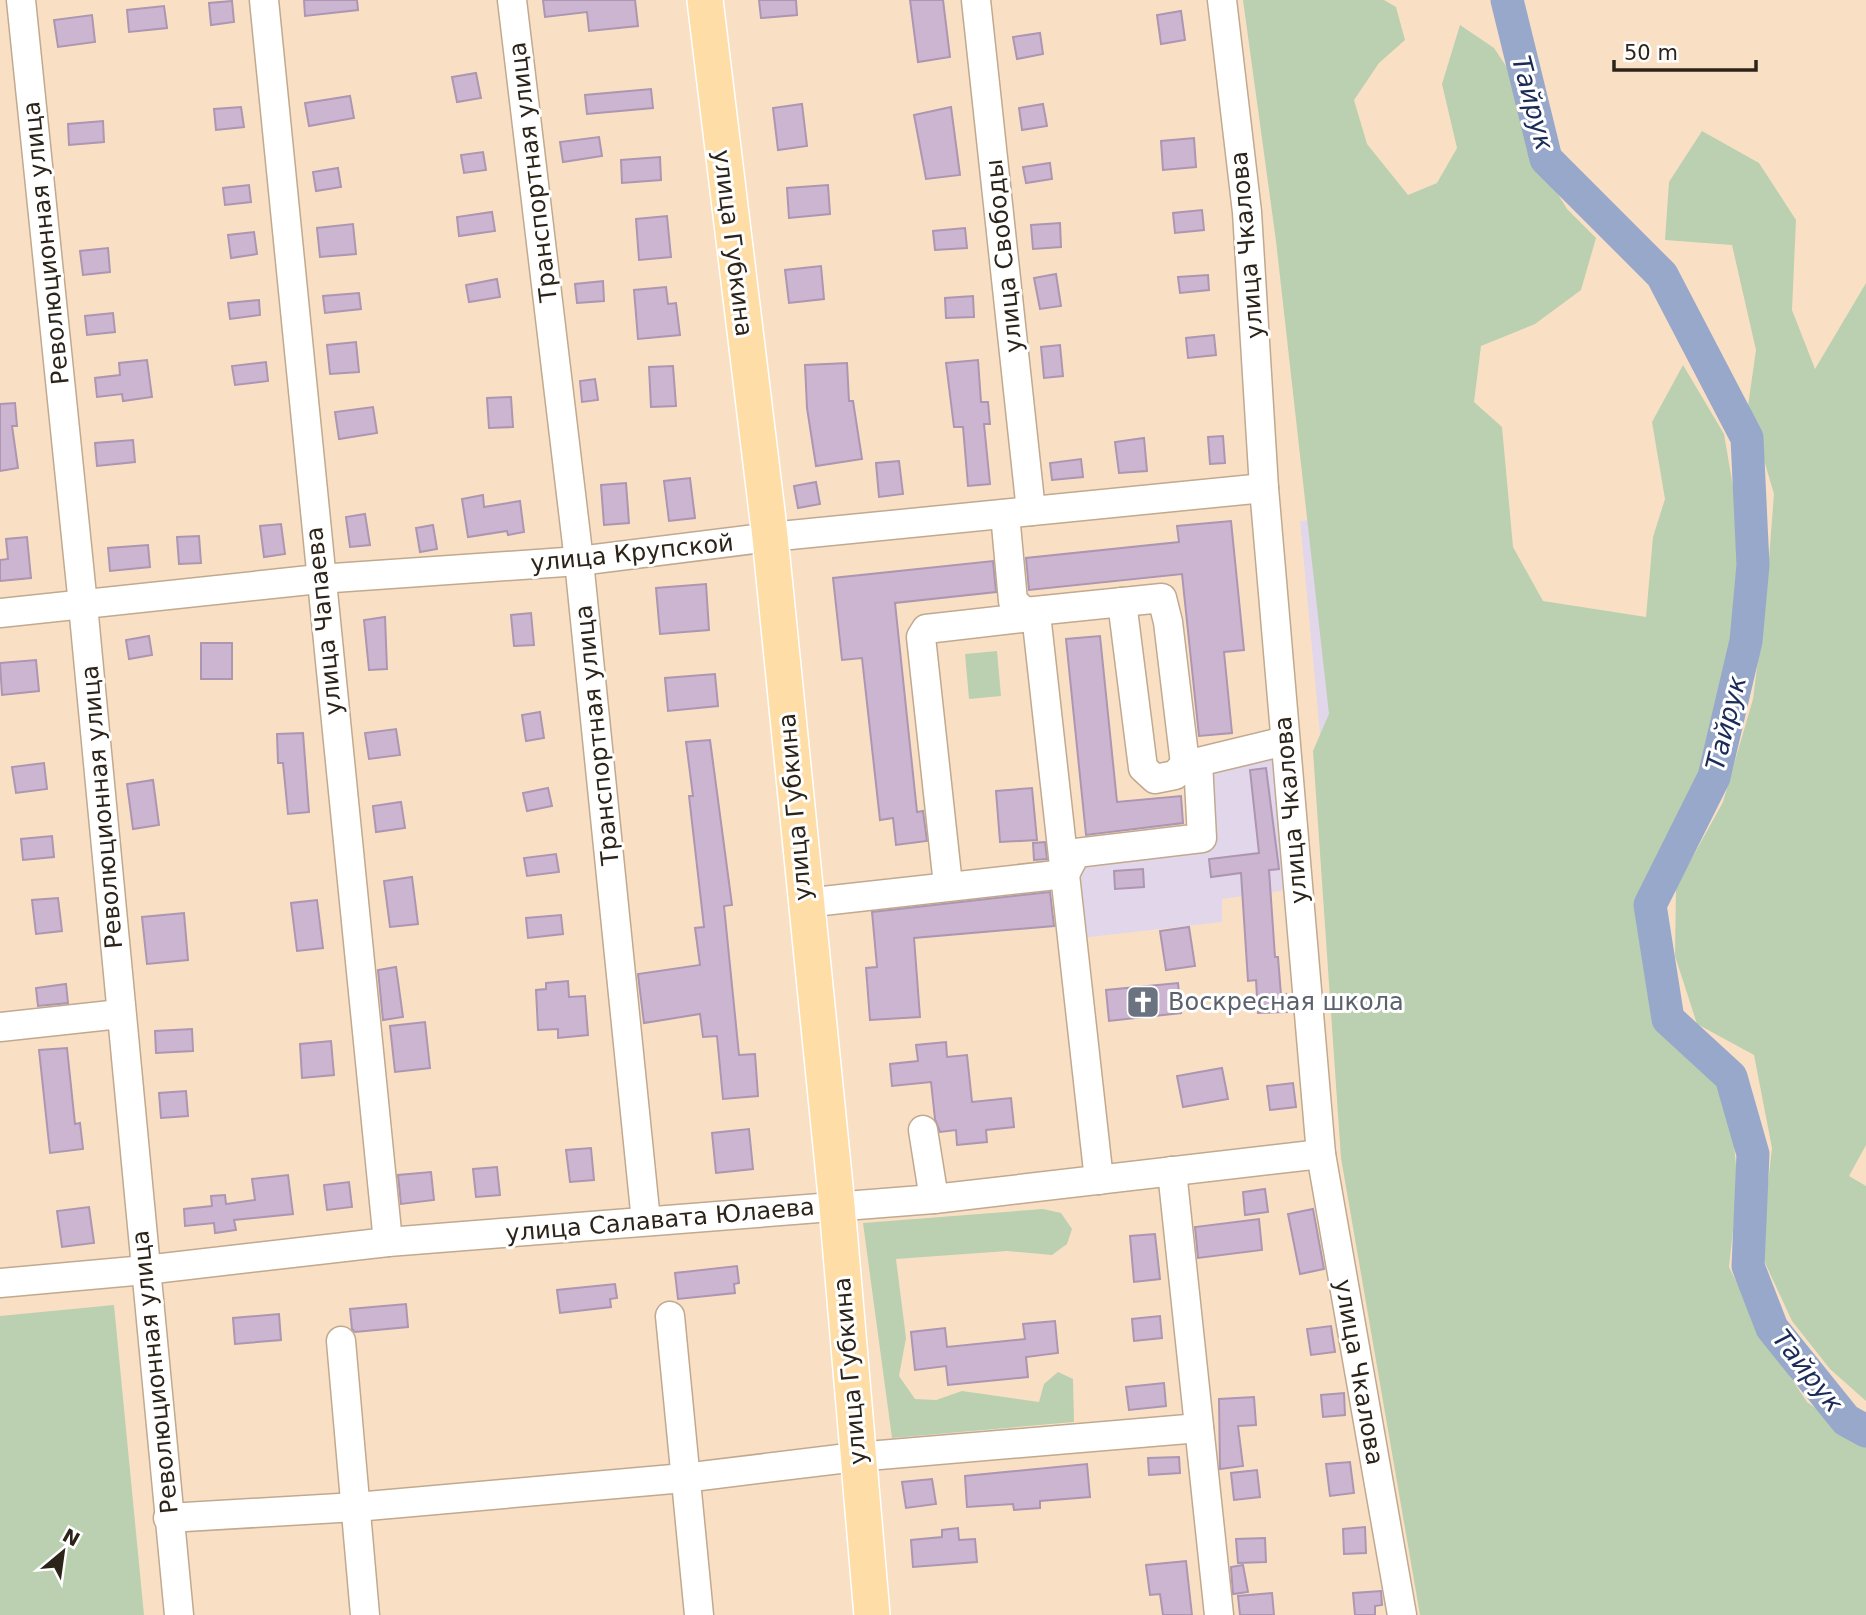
<svg xmlns="http://www.w3.org/2000/svg" width="1866" height="1615" font-family="'DejaVu Sans',sans-serif">
  <rect width="100%" height="100%" fill="#f9e0c5"/>
  <!-- industrial -->
  <g fill="#e1d6ea">
    <path d="M1322 519 1344 764 1323 765 1300 521Z"/>
    <path d="M1273 752 1287 890 1222 899V922L1072 939 1065 861 1203 847 1196 768Z"/>
  </g>
  <!-- green -->
  <g fill="#bad0b0">
    <path d="M1243 0H1384L1396 7 1405 40 1379 63 1354 100 1367 144 1408 195 1437 183 1457 148 1442 84 1460 25 1494 48 1514 78 1533 153 1567 209 1596 238 1581 290 1535 324 1481 346 1474 402 1502 427 1513 547 1543 601 1646 617 1653 537 1665 499 1652 422 1683 365 1724 434 1737 510 1741 586 1726 680 1703 773 1658 854 1641 901 1653 994 1673 1042 1714 1070 1733 1135 1738 1185 1729 1267 1764 1337 1807 1402 1866 1444V1615H1420L1341 1158 1313 751 1329 714 1276 241Z"/>
    <path d="M1702 131 1759 163 1796 220 1792 310 1815 369 1866 283V1145L1849 1176 1866 1186V1401L1830 1369 1792 1321 1760 1252 1772 1148 1754 1055 1697 1024 1675 956 1676 887 1723 802 1753 699 1766 597 1774 494 1748 406 1756 350 1732 245 1665 240 1669 182Z"/>
    <path d="M997 651 1001 696 969 699 965 654Z"/>
    <path d="M1043 1209 1061 1213 1072 1229 1067 1244 1052 1255 1007 1251 896 1259 906 1338 899 1376 915 1399 936 1400 962 1391 1039 1402 1044 1384 1058 1372 1073 1379 1074 1422 892 1438 863 1223Z"/>
    <path d="M114 1305 144 1615H0V1316Z"/>
  </g>
  <g fill="none" stroke-linecap="round" stroke-linejoin="round">
    <!-- river -->
    <path stroke="#98a8ca" stroke-width="33" d="M1507 0 1546 159 1662 275 1747 438 1753 565 1746 641 1714 777 1650 905 1668 1019 1731 1077 1753 1154 1748 1266 1772 1328 1846 1420 1866 1431"/>
  </g>
  <!-- building -->
  <g fill="#ccb5d0" stroke="#ac96b1" stroke-width="2">
    <path d="M304 0H357L358 10 305 16Z"/>
    <path d="M543 0H635L638 26 589 31 587 12 545 17Z"/>
    <path d="M759 0H796L797 15 761 18Z"/>
    <path d="M910 0H943L950 57 918 62Z"/>
    <path d="M232 1 234 22 211 25 209 3Z"/>
    <path d="M164 6 167 28 129 32 127 10Z"/>
    <path d="M1181 11 1185 40 1161 44 1157 15Z"/>
    <path d="M92 15 95 42 58 47 54 20Z"/>
    <path d="M1040 33 1043 54 1017 59 1013 37Z"/>
    <path d="M476 73 481 98 457 102 452 77Z"/>
    <path d="M651 89 653 108 587 114 585 95Z"/>
    <path d="M350 96 354 118 309 126 305 103Z"/>
    <path d="M802 104 807 146 778 150 773 108Z"/>
    <path d="M1043 104 1047 126 1022 130 1019 108Z"/>
    <path d="M241 107 244 127 216 130 214 109Z"/>
    <path d="M951 107 960 175 926 179 914 115Z"/>
    <path d="M103 121 104 142 69 145 68 124Z"/>
    <path d="M599 137 602 156 563 162 560 142Z"/>
    <path d="M1194 138 1196 167 1163 170 1161 141Z"/>
    <path d="M483 152 486 170 464 173 461 155Z"/>
    <path d="M660 157 661 180 622 183 621 160Z"/>
    <path d="M1050 163 1052 179 1026 183 1023 167Z"/>
    <path d="M338 168 341 187 316 191 313 172Z"/>
    <path d="M249 185 251 202 225 205 223 188Z"/>
    <path d="M828 185 830 214 789 218 787 188Z"/>
    <path d="M1202 210 1204 230 1175 233 1173 213Z"/>
    <path d="M492 212 495 231 459 236 457 217Z"/>
    <path d="M667 216 671 257 639 260 636 219Z"/>
    <path d="M1060 223 1061 247 1033 249 1031 225Z"/>
    <path d="M353 224 356 254 320 257 317 228Z"/>
    <path d="M965 228 967 248 935 250 933 231Z"/>
    <path d="M254 232 257 254 231 258 228 235Z"/>
    <path d="M108 248 110 272 83 275 80 251Z"/>
    <path d="M821 266 824 299 789 303 785 270Z"/>
    <path d="M1056 274 1061 306 1040 309 1034 278Z"/>
    <path d="M1208 275 1209 290 1180 293 1178 277Z"/>
    <path d="M497 279 500 297 469 302 466 285Z"/>
    <path d="M603 281 604 301 577 303 575 284Z"/>
    <path d="M666 287 668 304 676 303 680 335 638 339 634 290Z"/>
    <path d="M359 293 361 309 325 313 323 296Z"/>
    <path d="M973 296 974 317 946 318 945 298Z"/>
    <path d="M259 300 260 315 230 319 228 303Z"/>
    <path d="M113 313 115 332 87 335 85 316Z"/>
    <path d="M1214 335 1216 355 1188 358 1186 338Z"/>
    <path d="M356 342 359 372 330 374 327 345Z"/>
    <path d="M1060 345 1063 376 1044 378 1041 347Z"/>
    <path d="M147 360 152 397 123 401 122 394 97 397 95 378 120 375 119 363Z"/>
    <path d="M978 360 981 402H988L990 424H984L990 484 968 486 963 427H954L946 363Z"/>
    <path d="M266 362 268 381 235 385 232 366Z"/>
    <path d="M847 363 849 401H853L862 459 816 466 807 408 805 365Z"/>
    <path d="M673 366 676 406 651 407 649 367Z"/>
    <path d="M595 379 598 400 582 402 580 381Z"/>
    <path d="M511 397 513 427 489 428 487 398Z"/>
    <path d="M15 403 17 426H12L18 468 0 471V404Z"/>
    <path d="M373 407 377 433 339 439 335 412Z"/>
    <path d="M1223 436 1225 463 1210 464 1208 437Z"/>
    <path d="M1144 438 1147 471 1119 473 1115 442Z"/>
    <path d="M133 440 135 462 97 466 95 443Z"/>
    <path d="M1081 459 1083 477 1052 480 1050 463Z"/>
    <path d="M899 461 903 494 879 497 876 463Z"/>
    <path d="M690 478 695 518 669 521 664 481Z"/>
    <path d="M816 482 820 504 798 508 794 486Z"/>
    <path d="M626 483 629 523 604 525 601 485Z"/>
    <path d="M483 495 484 507 520 501 524 532 508 535 507 531 468 537 462 499Z"/>
    <path d="M365 514 370 545 350 547 346 517Z"/>
    <path d="M1231 521 1244 650 1224 652 1232 733 1199 736 1182 574 1029 590 1026 558 1179 542 1177 526Z"/>
    <path d="M281 524 285 554 264 557 260 526Z"/>
    <path d="M433 525 437 549 420 552 416 528Z"/>
    <path d="M199 536 201 563 179 564 177 537Z"/>
    <path d="M27 537 31 578 0 581V560L8 559 6 539Z"/>
    <path d="M148 545 150 567 110 571 108 548Z"/>
    <path d="M993 561 996 592 895 603 917 812 923 811 927 841 896 845 893 818 880 820 862 658 842 660 833 578Z"/>
    <path d="M706 584 709 630 660 634 656 588Z"/>
    <path d="M531 613 534 645 514 646 511 615Z"/>
    <path d="M385 617 387 669 369 670 364 620Z"/>
    <path d="M149 636 152 655 129 659 126 640Z"/>
    <path d="M1100 636 1117 802 1181 796 1183 823 1086 835 1066 639Z"/>
    <rect x="201" y="643" width="31" height="36"/>
    <path d="M36 660 39 691 2 695 0 663Z"/>
    <path d="M715 674 718 706 668 711 665 678Z"/>
    <path d="M540 712 544 738 526 741 522 715Z"/>
    <path d="M396 729 400 755 369 759 365 733Z"/>
    <path d="M303 733 309 812 288 814 283 763H278L277 734Z"/>
    <path d="M710 740 732 905 724 906 739 1055 755 1054 758 1096 723 1099 717 1036 703 1037 700 1014 644 1023 639 983 638 974 700 965 695 928 704 927 689 796H693L686 742Z"/>
    <path d="M44 763 47 789 16 793 12 767Z"/>
    <path d="M1266 768 1279 869 1269 870 1275 957H1278L1281 995 1286 994 1287 1012 1258 1013 1256 980 1248 981 1241 873 1211 877 1209 859 1259 853 1250 770Z"/>
    <path d="M153 780 159 825 133 829 127 784Z"/>
    <path d="M548 788 552 806 527 811 523 793Z"/>
    <path d="M1032 788 1037 840 1000 842 996 791Z"/>
    <path d="M401 802 405 828 376 832 373 806Z"/>
    <path d="M52 836 54 857 23 860 21 839Z"/>
    <path d="M1045 842 1047 859 1034 860 1033 843Z"/>
    <path d="M556 854 559 872 527 876 524 858Z"/>
    <path d="M1143 869 1144 887 1115 889 1114 871Z"/>
    <path d="M412 877 418 924 390 927 384 881Z"/>
    <path d="M1050 892 1054 926 914 938 920 1017 870 1020 866 968 877 967 872 912Z"/>
    <path d="M58 898 62 931 36 934 32 900Z"/>
    <path d="M317 900 323 948 297 951 291 903Z"/>
    <path d="M184 913 188 960 147 964 142 917Z"/>
    <path d="M561 915 563 934 528 938 526 918Z"/>
    <path d="M1189 927 1195 966 1166 970 1160 931Z"/>
    <path d="M396 967 403 1017 383 1020 378 970Z"/>
    <path d="M568 981 569 997 585 996 588 1035 558 1038V1029L538 1030 536 990 546 989V983Z"/>
    <path d="M1178 983 1181 1013 1109 1021 1106 990Z"/>
    <path d="M66 984 68 1003 38 1006 36 988Z"/>
    <path d="M425 1022 430 1068 395 1072 390 1026Z"/>
    <path d="M192 1029 193 1051 156 1053 155 1031Z"/>
    <path d="M331 1041 334 1075 302 1078 300 1044Z"/>
    <path d="M946 1042 947 1057 967 1055 972 1102 1011 1098 1014 1127 986 1130 987 1142 957 1145 956 1130 940 1132 935 1119 931 1082 892 1086 890 1064 918 1061 916 1045Z"/>
    <path d="M67 1048 75 1124 80 1123 83 1149 50 1153 39 1050Z"/>
    <path d="M1222 1068 1228 1099 1183 1107 1177 1076Z"/>
    <path d="M1293 1083 1296 1107 1270 1110 1267 1086Z"/>
    <path d="M186 1091 188 1116 161 1118 159 1093Z"/>
    <path d="M749 1129 753 1169 716 1173 712 1133Z"/>
    <path d="M591 1148 594 1180 570 1182 566 1150Z"/>
    <path d="M497 1167 500 1195 476 1197 473 1169Z"/>
    <path d="M431 1172 434 1200 401 1204 398 1175Z"/>
    <path d="M288 1175 293 1214 234 1220 236 1230 215 1233 214 1223 185 1226 184 1209 212 1206 211 1196 225 1195 226 1204 255 1200 252 1179Z"/>
    <path d="M349 1182 352 1207 327 1210 324 1185Z"/>
    <path d="M1265 1189 1268 1212 1245 1215 1243 1192Z"/>
    <path d="M89 1207 94 1243 62 1247 57 1211Z"/>
    <path d="M1313 1209 1324 1269 1300 1274 1288 1214Z"/>
    <path d="M1259 1219 1262 1250 1198 1258 1195 1227Z"/>
    <path d="M1155 1234 1160 1279 1134 1282 1130 1236Z"/>
    <path d="M737 1266 739 1283 734 1284 735 1293 678 1299 675 1273Z"/>
    <path d="M615 1284 617 1298 610 1299 611 1307 560 1313 557 1290Z"/>
    <path d="M406 1304 408 1327 355 1332 352 1329 350 1309Z"/>
    <path d="M279 1314 281 1340 235 1344 233 1318Z"/>
    <path d="M1160 1316 1162 1338 1134 1341 1132 1319Z"/>
    <path d="M1055 1321 1058 1353 1026 1357 1028 1377 948 1385 946 1366 915 1370 911 1332 945 1328 947 1347 1025 1339 1023 1324Z"/>
    <path d="M1331 1326 1335 1352 1311 1355 1307 1329Z"/>
    <path d="M1164 1383 1166 1406 1129 1410 1126 1387Z"/>
    <path d="M1344 1393 1345 1415 1323 1417 1321 1395Z"/>
    <path d="M1254 1397 1256 1425 1238 1426 1243 1466 1220 1469 1219 1399Z"/>
    <path d="M1179 1457 1180 1473 1149 1475 1148 1458Z"/>
    <path d="M1350 1462 1354 1493 1330 1496 1326 1464Z"/>
    <path d="M1087 1464 1090 1497 1040 1501V1508L1014 1510 1013 1504 967 1507 965 1476Z"/>
    <path d="M1257 1470 1260 1497 1234 1500 1231 1473Z"/>
    <path d="M932 1479 936 1504 906 1508 902 1482Z"/>
    <path d="M1365 1527 1366 1553 1344 1554 1343 1529Z"/>
    <path d="M958 1528 959 1540 975 1539 977 1562 913 1567 911 1540 942 1537V1530Z"/>
    <path d="M1265 1538 1266 1562 1238 1563 1236 1539Z"/>
    <path d="M1186 1561 1192 1615H1163L1160 1594 1150 1595 1146 1565Z"/>
    <path d="M1243 1565 1248 1592 1233 1594 1231 1567Z"/>
    <path d="M1381 1591 1382 1605 1375 1606V1615H1355L1353 1593Z"/>
    <path d="M1272 1593 1274 1615H1240L1238 1596Z"/>
  </g>
  <g fill="none" stroke-linecap="round" stroke-linejoin="round">
    <defs>
      <g id="minor">
        <path d="M21 0 83 605 179 1615"/>
        <path d="M264 0 388 1242"/>
        <path d="M512 0 579 561 646 1221"/>
        <path d="M976 0 1031 511"/>
        <path d="M1222 0 1247 212 1264 488 1321 1154 1402 1615"/>
        <path d="M1005 514 1013 601 1037 623 1099 1180"/>
        <path d="M1122 602 1143 768 1155 779 1175 775 1185 764"/>
        <path d="M1025 612 1162 598 1168 622 1185 764 1198 762"/>
        <path d="M0 613 319 579 579 561 770 537 1264 488"/>
        <path d="M948 885 921 637 926 629 1031 617"/>
        <path d="M805 903 1065 874 1076 853 1202 838 1198 762 1285 741"/>
        <path d="M0 1027 120 1014"/>
        <path d="M923 1130 934 1199"/>
        <path d="M1172 1171 1219 1615"/>
        <path d="M0 1283 145 1270 388 1242 934 1199 1321 1154"/>
        <path d="M670 1316 699 1615"/>
        <path d="M341 1341 365 1615"/>
        <path d="M168 1518 356 1507 684 1478 856 1457 1199 1428"/>
      </g>
      <path id="major" d="M705 0 770 537 837 1206 872 1615"/>
    </defs>
    <!-- minor casing -->
    <use href="#minor" stroke="#c1a98f" stroke-width="31"/>
    <!-- major casing -->
    <use href="#major" stroke="#fff" stroke-width="38"/>
    <!-- minor -->
    <use href="#minor" stroke="#fff" stroke-width="28"/>
    <!-- major -->
    <use href="#major" stroke="#fedda6" stroke-width="35"/>
  </g>
  <!-- icons -->
  <defs>
    <symbol id="church-square" viewBox="-11 -11 22 22"><rect x="-9" y="-9" width="18" height="18" rx="4" fill="#6b7280" stroke="#fff"/><path d="M-1.2-6h2.4v3.5h3.3v2.4h-3.3V6h-2.4V-.1h-3.3v-2.4h3.3Z" fill="#fff"/></symbol>
  </defs>
  <g fill-rule="evenodd">
    <use href="#church-square" x="1124" y="983" width="38" height="38"/>
  </g>
  <g text-anchor="middle" stroke-width="6" stroke-linejoin="round" paint-order="stroke">
    <!-- street labels -->
    <g font-size="24" fill="#2c2319" stroke="#fff">
      <text transform="translate(533 172) rotate(-97)" y="8">Транспортная улица</text>
      <text transform="translate(46 243) rotate(-96)" y="8">Революционная улица</text>
      <text transform="translate(733 243) rotate(83)" y="8">улица Губкина</text>
      <text transform="translate(1247 245) rotate(-95)" y="8">улица Чкалова</text>
      <text transform="translate(1004 256) rotate(-96)" y="8">улица Свободы</text>
      <text transform="translate(632 553) rotate(-6)" y="8">улица Крупской</text>
      <text transform="translate(324 621) rotate(-96)" y="8">улица Чапаева</text>
      <text transform="translate(597 735) rotate(-96)" y="8">Транспортная улица</text>
      <text transform="translate(102 807) rotate(-95)" y="8">Революционная улица</text>
      <text transform="translate(795 807) rotate(-95)" y="8">улица Губкина</text>
      <text transform="translate(1291 810) rotate(-95)" y="8">улица Чкалова</text>
      <text transform="translate(660 1220) rotate(-5)" y="8">улица Салавата Юлаева</text>
      <text transform="translate(850 1371) rotate(-95)" y="8">улица Губкина</text>
      <text transform="translate(155 1372) rotate(-96)" y="8">Революционная улица</text>
      <text transform="translate(1359 1372) rotate(80)" y="8">улица Чкалова</text>
    </g>
    <!-- worship labels -->
    <g font-size="24" fill="#5b616d" stroke="#fff" text-anchor="start">
      <text x="1168" y="1010">Воскресная школа</text>
    </g>
    <!-- water labels -->
    <g font-size="26" font-style="italic" fill="#192b56" stroke="#fff">
      <text transform="translate(1533 103) rotate(75)" y="9">Тайрук</text>
      <text transform="translate(1726 723) rotate(-76)" y="9">Тайрук</text>
      <text transform="translate(1808 1371) rotate(52)" y="9">Тайрук</text>
    </g>
  </g>
  <!-- north arrow -->
  <g transform="translate(63 1552) rotate(29)" stroke="#ffffff" stroke-width="5" paint-order="stroke">
  <path d="M0-5L12 26L0 18L-12 26Z" fill="#2c2319"/>
  <text y="-10" font-size="19" font-weight="bold" text-anchor="middle" fill="#2c2319">N</text>
  </g>
  <!-- scale -->
  <path d="M1614 60v10h142v-10" fill="none" stroke="#2c2319" stroke-width="3.5"/>
  <text x="1624" y="60" font-size="21" fill="#2c2319" stroke="#ffffff" stroke-width="5" paint-order="stroke">50 m</text>
</svg>
